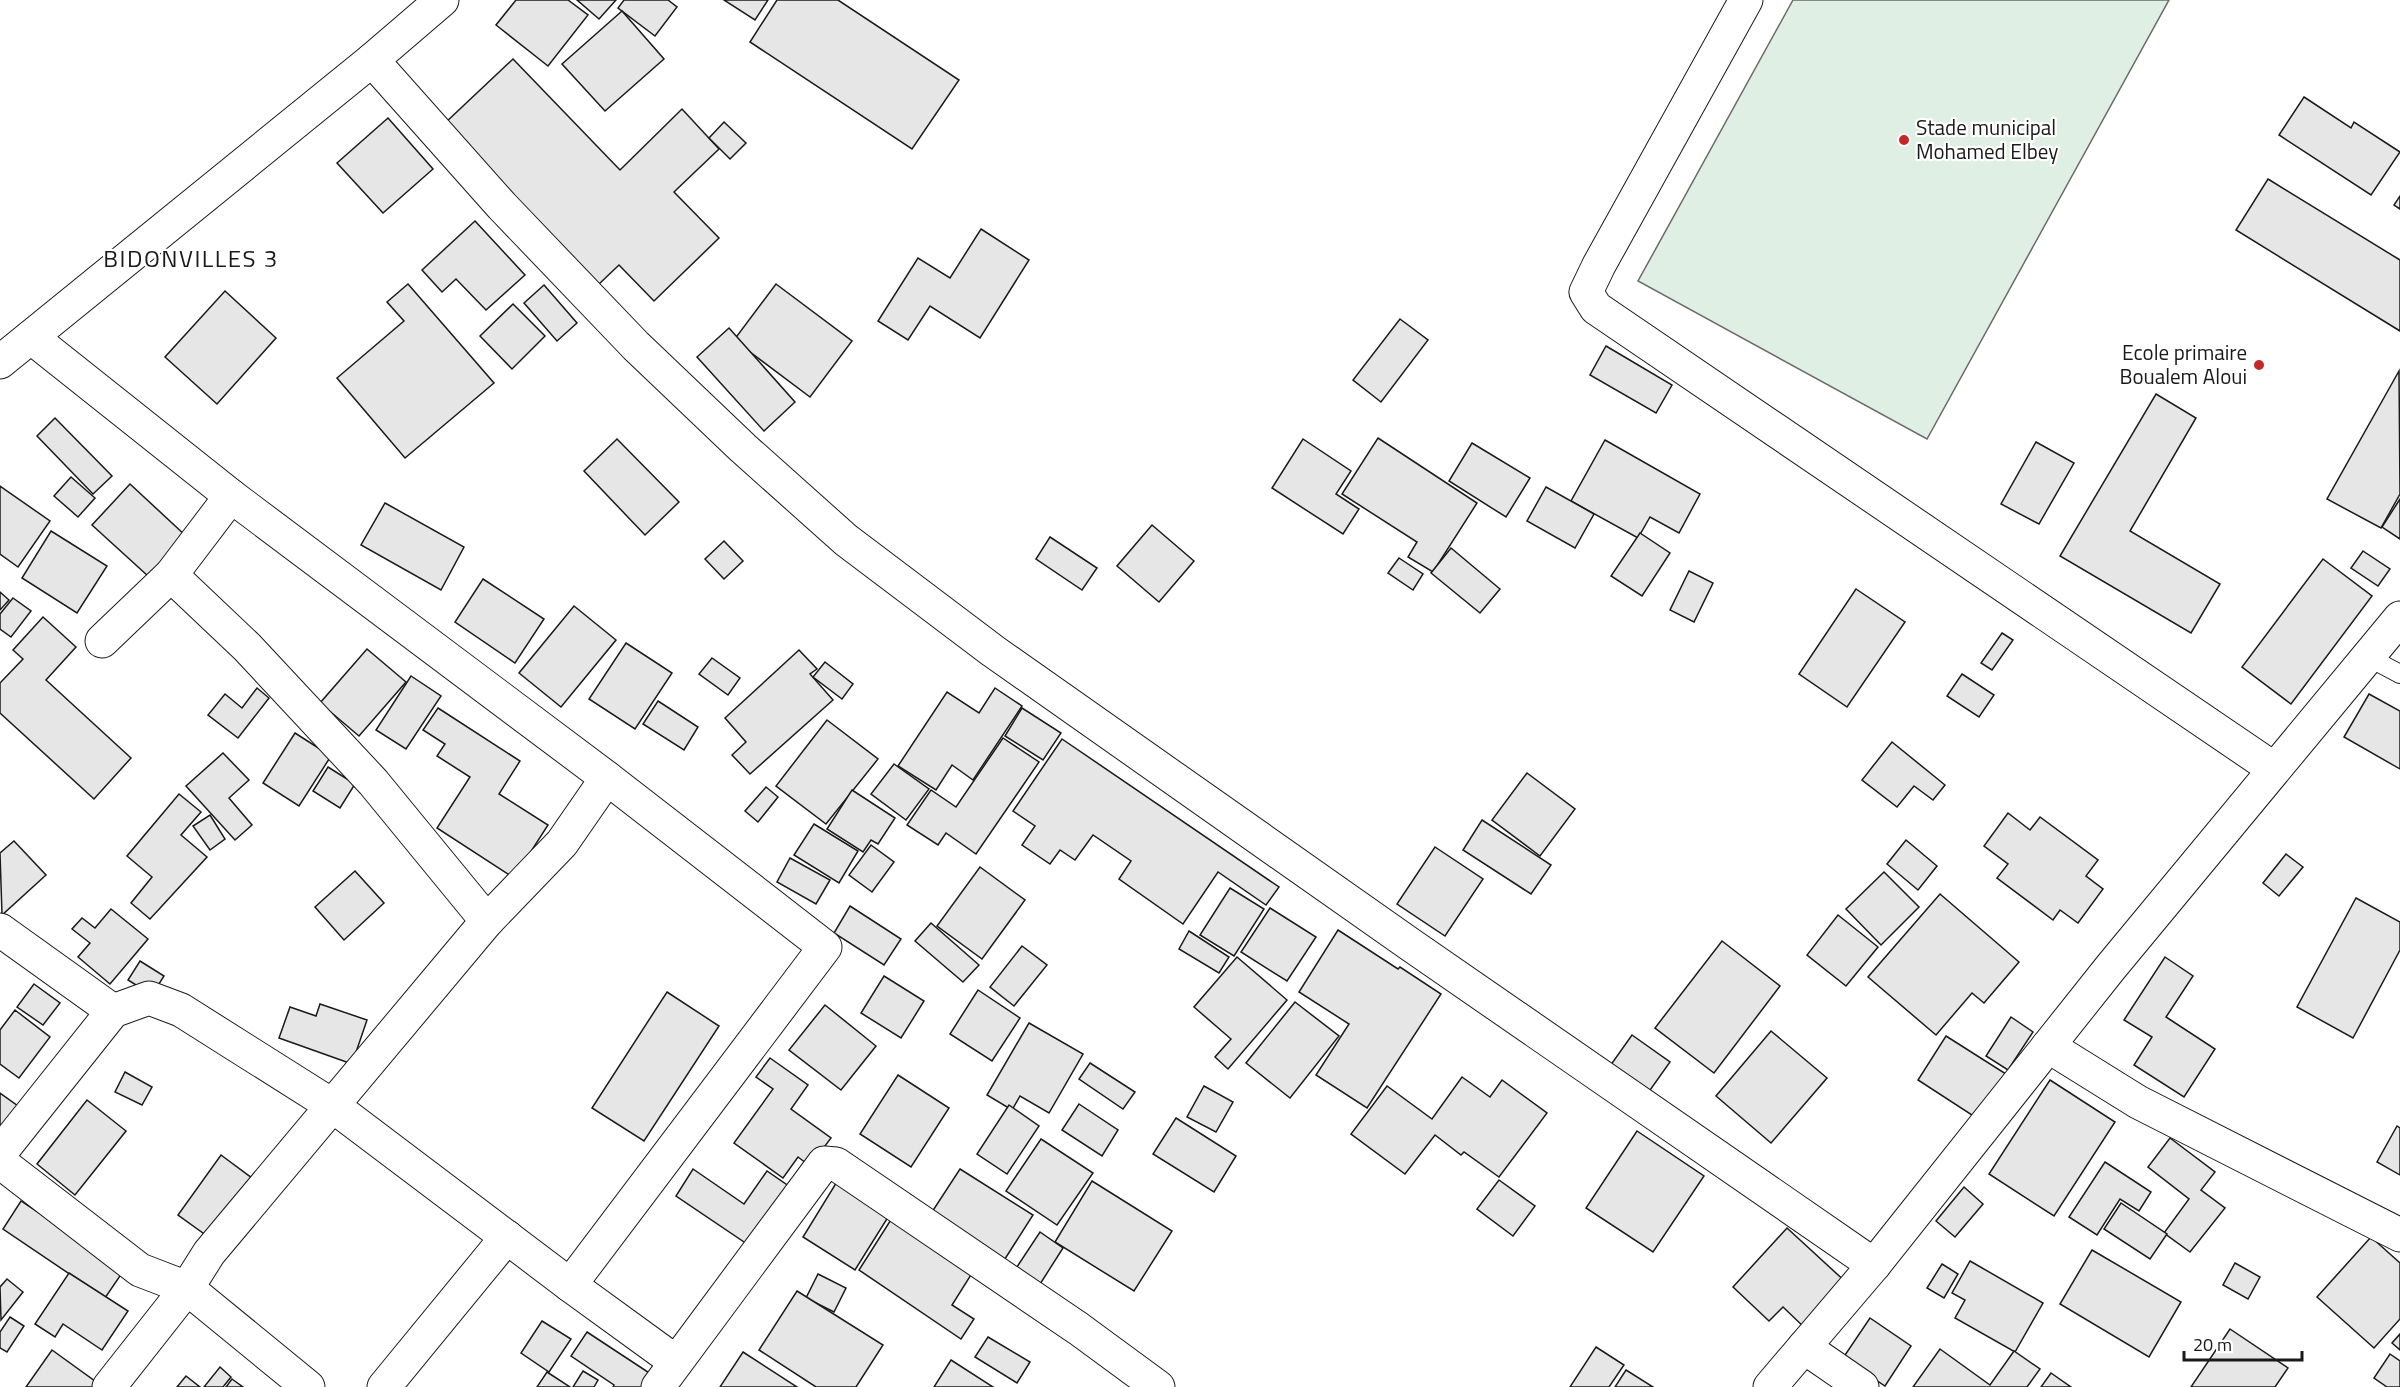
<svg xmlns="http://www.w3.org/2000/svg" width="2400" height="1387" font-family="'Titillium Web',sans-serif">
  <rect width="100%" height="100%" fill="#fff"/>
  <!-- green -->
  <path fill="#e0efe3" stroke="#6a6a6a" stroke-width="1.5" d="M1793 0H2169L1927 439 1638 281Z"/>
  <!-- building -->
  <g fill="#e6e6e6" stroke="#1a1a1a" stroke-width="1.5">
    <path d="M516 0H568L588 15 548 66 496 25Z"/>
    <path d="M577 0H616L599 19Z"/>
    <path d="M624 0H668L677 7 655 36 618 8Z"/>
    <path d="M724 0H768L755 20Z"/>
    <path d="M777 0H838L959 80 912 149 750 42Z"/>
    <path d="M622 11 664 59 605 111 562 64Z"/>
    <path d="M513 59 620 170 682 109 719 149 674 192 719 238 654 301 619 265 598 285 444 124Z"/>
    <path d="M2304 97 2351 128 2354 122 2400 152 2371 195 2279 135Z"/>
    <path d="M388 118 433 169 383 213 337 163Z"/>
    <path d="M724 122 746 143 730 159 709 138Z"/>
    <path d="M2268 179 2400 260V331L2236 230Z"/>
    <path d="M2400 196V209L2394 205Z"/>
    <path d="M475 221 525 275 486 310 456 279 442 292 422 270Z"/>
    <path d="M981 229 1029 260 980 338 930 306 908 340 878 321 918 258 950 278Z"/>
    <path d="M408 284 494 383 405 458 337 378 404 321 387 302Z"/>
    <path d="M776 284 852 341 810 397 734 340Z"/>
    <path d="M544 285 577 323 557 341 524 303Z"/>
    <path d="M225 291 276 338 217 404 165 357Z"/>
    <path d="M513 304 545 336 512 369 480 336Z"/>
    <path d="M1400 319 1428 340 1381 402 1353 380Z"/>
    <path d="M729 328 795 402 764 431 697 357Z"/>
    <path d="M1606 346 1672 385 1656 413 1590 375Z"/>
    <path d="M2399 371 2400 494 2381 528 2327 499Z"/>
    <path d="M2156 394 2196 418 2130 531 2220 584 2191 633 2060 556Z"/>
    <path d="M55 418 112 476 93 494 37 436Z"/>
    <path d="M1378 438 1477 503 1433 572 1408 557 1417 542 1342 494Z"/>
    <path d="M617 439 679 502 645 535 584 471Z"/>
    <path d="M1303 439 1351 471 1336 494 1359 509 1343 534 1272 488Z"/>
    <path d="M1605 440 1700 494 1679 533 1650 517 1638 538 1571 501Z"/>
    <path d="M2036 442 2074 463 2039 524 2001 504Z"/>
    <path d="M1472 443 1530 478 1506 517 1449 481Z"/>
    <path d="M71 477 95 498 78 517 54 496Z"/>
    <path d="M130 484 186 536 148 576 92 525Z"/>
    <path d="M0 486 50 521 18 567 0 554Z"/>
    <path d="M1546 487 1594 514 1575 548 1527 521Z"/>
    <path d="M2400 499V539L2382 527Z"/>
    <path d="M385 503 464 547 441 590 361 545Z"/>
    <path d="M1152 525 1194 561 1159 602 1117 566Z"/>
    <path d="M51 531 107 566 77 613 22 578Z"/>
    <path d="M1640 533 1670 553 1642 596 1611 576Z"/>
    <path d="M1050 537 1097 568 1082 590 1036 559Z"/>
    <path d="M724 541 743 561 724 579 705 559Z"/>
    <path d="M1451 548 1500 589 1480 613 1431 573Z"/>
    <path d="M2363 551 2390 569 2378 586 2351 568Z"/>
    <path d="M1399 558 1423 574 1413 590 1388 573Z"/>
    <path d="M2323 559 2372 596 2291 704 2242 667Z"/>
    <path d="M1689 571 1713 583 1694 622 1670 610Z"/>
    <path d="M483 579 544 619 515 663 455 622Z"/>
    <path d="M1856 589 1905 622 1847 707 1799 674Z"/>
    <path d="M0 592 9 600 0 610Z"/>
    <path d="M13 598 31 611 11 637 0 629V614Z"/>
    <path d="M574 606 616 640 561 707 519 673Z"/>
    <path d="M43 617 76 647 46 680 131 758 94 799 0 713V683L23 659 13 650Z"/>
    <path d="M2002 633 2013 640 1992 670 1981 663Z"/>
    <path d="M626 643 672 673 635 729 589 699Z"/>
    <path d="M367 649 406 682 359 736 320 703Z"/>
    <path d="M799 650 817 669 810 674 833 700 750 774 732 755 746 742 725 718Z"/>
    <path d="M712 658 740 678 728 695 699 674Z"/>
    <path d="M825 662 853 684 842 699 813 677Z"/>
    <path d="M1962 674 1994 695 1979 717 1947 696Z"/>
    <path d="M411 676 441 696 406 749 376 730Z"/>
    <path d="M257 688 269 698 238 738 208 715 225 694 242 708Z"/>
    <path d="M995 688 1022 706 973 780 952 765 936 790 898 766 947 692 979 713Z"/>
    <path d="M2369 694 2400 711V769L2344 737Z"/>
    <path d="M658 701 698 727 684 750 643 724Z"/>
    <path d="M438 708 520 761 499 794 548 825 514 878 437 828 470 777 437 756 445 744 423 730Z"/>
    <path d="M1022 708 1061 733 1043 760 1005 736Z"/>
    <path d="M827 720 878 759 826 824 776 786Z"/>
    <path d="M295 733 331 756 299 806 263 783Z"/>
    <path d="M1003 738 1039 762 976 854 946 833 938 845 907 825 931 790 956 807Z"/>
    <path d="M1062 739 1279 887 1266 905 1218 872 1183 924 1119 879 1131 861 1093 835 1075 860 1060 850 1050 864 1022 845 1035 826 1013 811Z"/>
    <path d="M1892 742 1945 785 1933 800 1914 786 1897 807 1862 780Z"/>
    <path d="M223 753 249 780 229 798 252 825 235 840 186 786Z"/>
    <path d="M894 764 929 789 906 820 871 794Z"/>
    <path d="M328 767 355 784 340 808 313 791Z"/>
    <path d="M1527 773 1575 809 1540 856 1492 820Z"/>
    <path d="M766 787 778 797 758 822 745 811Z"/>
    <path d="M852 790 895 818 878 844 871 840 863 852 827 829Z"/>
    <path d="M179 794 201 812 181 835 207 857 150 919 131 903 152 877 127 856Z"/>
    <path d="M2008 813 2030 830 2040 817 2098 860 2086 876 2103 889 2078 923 2060 910 2053 920 1997 878 2008 864 1984 846Z"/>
    <path d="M210 815 225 839 210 850 193 826Z"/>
    <path d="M1482 820 1551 865 1531 894 1463 850Z"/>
    <path d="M814 824 858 851 839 883 794 855Z"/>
    <path d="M1906 840 1937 866 1918 890 1887 864Z"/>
    <path d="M14 841 46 875 2 915 0 853Z"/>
    <path d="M871 845 894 862 872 892 849 875Z"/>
    <path d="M1435 847 1483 879 1445 936 1397 904Z"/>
    <path d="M2286 854 2303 867 2279 896 2263 883Z"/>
    <path d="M790 858 830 880 816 904 777 882Z"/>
    <path d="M980 867 1025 900 982 959 937 926Z"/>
    <path d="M355 871 384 903 344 940 315 907Z"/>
    <path d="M1884 872 1919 907 1881 945 1846 909Z"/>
    <path d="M1230 888 1264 909 1234 956 1200 935Z"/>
    <path d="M1940 894 2019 962 1984 1003 1972 993 1936 1035 1868 977Z"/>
    <path d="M2356 898 2400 922V950L2353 1038 2297 1007Z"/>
    <path d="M850 906 901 939 884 965 834 933Z"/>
    <path d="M1270 908 1316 937 1287 981 1241 952Z"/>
    <path d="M111 909 148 939 110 984 78 957 90 943 72 929 82 918 95 928Z"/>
    <path d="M1838 915 1878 947 1846 986 1807 955Z"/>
    <path d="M931 923 979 965 963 982 915 941Z"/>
    <path d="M1338 930 1398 969 1400 967 1441 994 1367 1108 1316 1075 1349 1024 1299 992Z"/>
    <path d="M1189 931 1229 957 1219 973 1179 949Z"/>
    <path d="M1722 941 1780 986 1714 1073 1655 1028Z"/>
    <path d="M1022 946 1047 965 1014 1006 990 987Z"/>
    <path d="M1237 957 1287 1000 1228 1069 1215 1057 1231 1039 1194 1007Z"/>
    <path d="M2165 957 2193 976 2166 1017 2215 1049 2184 1097 2134 1065 2152 1037 2124 1020Z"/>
    <path d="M140 961 164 976 152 995 128 980Z"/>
    <path d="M884 976 924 1001 901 1038 861 1013Z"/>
    <path d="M34 984 60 1003 43 1025 17 1007Z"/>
    <path d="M978 990 1020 1018 992 1061 950 1034Z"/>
    <path d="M667 992 719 1026 644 1141 592 1108Z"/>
    <path d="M1295 1002 1339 1036 1290 1098 1246 1063Z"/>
    <path d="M320 1004 367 1020 352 1064 279 1038 290 1007 316 1016Z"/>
    <path d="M825 1005 876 1046 841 1090 789 1050Z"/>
    <path d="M15 1010 50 1037 19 1078 0 1064V1030Z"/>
    <path d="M2011 1017 2033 1032 2008 1070 1986 1056Z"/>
    <path d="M1029 1023 1083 1054 1049 1113 1020 1096 1012 1110 987 1095Z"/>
    <path d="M1771 1031 1827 1078 1771 1143 1716 1096Z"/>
    <path d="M1632 1035 1670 1062 1648 1093 1610 1066Z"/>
    <path d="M1946 1036 2006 1074 1978 1119 1918 1080Z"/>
    <path d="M770 1058 808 1085 791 1109 831 1138 810 1166 798 1157 783 1178 734 1143 773 1089 756 1077Z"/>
    <path d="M1090 1063 1135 1092 1123 1109 1079 1079Z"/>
    <path d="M125 1072 152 1087 142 1105 115 1092Z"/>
    <path d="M898 1075 949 1108 911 1167 860 1134Z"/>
    <path d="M1462 1077 1490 1097 1502 1080 1547 1113 1499 1177 1464 1152 1461 1155 1435 1135 1405 1174 1351 1134 1387 1086 1432 1119Z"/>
    <path d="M2050 1080 2115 1122 2054 1216 1989 1174Z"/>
    <path d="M1204 1086 1233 1102 1216 1132 1187 1117Z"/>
    <path d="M0 1093 18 1106 0 1131Z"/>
    <path d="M87 1100 126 1131 75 1195 37 1164Z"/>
    <path d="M1079 1104 1118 1130 1102 1156 1062 1130Z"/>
    <path d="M1009 1105 1039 1126 1007 1174 977 1154Z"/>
    <path d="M1176 1118 1236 1156 1214 1192 1153 1154Z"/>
    <path d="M2397 1126 2400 1128V1175L2377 1162Z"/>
    <path d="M1637 1131 1704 1176 1653 1252 1586 1208Z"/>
    <path d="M2170 1138 2215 1172 2201 1190 2225 1208 2190 1252 2164 1233 2189 1199 2148 1167Z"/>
    <path d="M1041 1139 1093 1173 1057 1225 1006 1191Z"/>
    <path d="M221 1155 264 1187 221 1246 178 1215Z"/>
    <path d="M2105 1162 2151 1192 2139 1211 2120 1199 2097 1235 2069 1217Z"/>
    <path d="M693 1169 744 1204 767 1171 793 1189 753 1248 676 1196Z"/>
    <path d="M960 1169 1033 1215 1003 1262 930 1215Z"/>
    <path d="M838 1180 890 1214 855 1270 803 1237Z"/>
    <path d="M1499 1180 1535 1206 1513 1236 1477 1209Z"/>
    <path d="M1092 1181 1172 1231 1134 1291 1055 1242Z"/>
    <path d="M1964 1187 1983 1204 1955 1237 1936 1221Z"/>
    <path d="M21 1201 124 1270 105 1298 3 1229Z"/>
    <path d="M2121 1203 2167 1234 2150 1259 2104 1229Z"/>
    <path d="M892 1218 974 1270 952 1305 974 1319 961 1339 859 1270Z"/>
    <path d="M1787 1228 1849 1285 1807 1330 1783 1307 1769 1321 1733 1287Z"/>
    <path d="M1040 1232 1063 1248 1035 1292 1011 1276Z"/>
    <path d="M2371 1237 2400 1263V1319L2374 1348 2317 1297Z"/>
    <path d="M2092 1250 2181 1302 2149 1357 2060 1304Z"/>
    <path d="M1970 1261 2043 1303 2015 1352 1955 1318 1965 1300 1952 1293Z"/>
    <path d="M2235 1263 2260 1277 2248 1299 2223 1285Z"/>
    <path d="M1942 1264 1958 1274 1944 1298 1927 1288Z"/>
    <path d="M69 1273 128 1311 102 1350 63 1324 55 1337 35 1324Z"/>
    <path d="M818 1274 846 1288 834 1312 806 1298Z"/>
    <path d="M7 1279 23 1292 1 1320 0 1287Z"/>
    <path d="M797 1291 883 1345 856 1387H816L759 1350Z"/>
    <path d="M10 1317 24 1326 7 1352 0 1348V1332Z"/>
    <path d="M1870 1318 1911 1346 1885 1386 1843 1358Z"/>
    <path d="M542 1321 571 1339 549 1372 521 1353Z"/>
    <path d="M2230 1329 2288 1368 2275 1387H2191Z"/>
    <path d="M587 1332 660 1380 655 1387H613L614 1385 571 1356Z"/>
    <path d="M2400 1334V1350L2392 1343Z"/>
    <path d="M988 1337 1030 1362 1017 1383 975 1357Z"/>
    <path d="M1596 1347 1624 1365 1609 1387H1570Z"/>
    <path d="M1940 1349 1990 1385 2014 1351 2040 1369 2027 1387H1913Z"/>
    <path d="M52 1350 99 1384 97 1387H26Z"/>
    <path d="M743 1352 797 1387H720Z"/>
    <path d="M2390 1354 2400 1361V1387H2387L2374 1378Z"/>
    <path d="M951 1360 993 1387H934Z"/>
    <path d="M220 1367 231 1377 223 1387H204Z"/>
    <path d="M1626 1370 1653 1387H1615Z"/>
    <path d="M583 1371 598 1380 594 1387H573Z"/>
    <path d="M547 1372 570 1387H537Z"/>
    <path d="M2051 1373 2071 1387H2041Z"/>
    <path d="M186 1376 200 1387H177Z"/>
    <path d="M232 1379 243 1387H226Z"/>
  </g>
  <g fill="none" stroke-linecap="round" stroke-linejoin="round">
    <defs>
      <path id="lane" d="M2368 657 2400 674"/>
      <g id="street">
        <path d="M1746 0 1599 265 1586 292 1596 308 2274 769"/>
        <path d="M372 60 502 206 636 346 743 448 846 540 993 651 1411 945 1874 1265"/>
        <path d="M171 575 247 647 373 782 487 921"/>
        <path d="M102 641 171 575 231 496"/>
        <path d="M0 930 113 1011"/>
        <path d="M2048 1046 2138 1102 2400 1235"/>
        <path d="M0 1153 113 1011 149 998 181 1010 333 1106 570 1285 676 1362"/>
        <path d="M0 1162 140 1270 187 1288 209 1253 487 921 562 843 607 778 231 496 31 337"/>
        <path d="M570 1285 825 947 607 778"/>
        <path d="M1804 1347 1862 1387"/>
        <path d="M109 1387 187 1288 308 1387"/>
        <path d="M384 1387 507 1237"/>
        <path d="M658 1387 824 1163 836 1164 1079 1329 1158 1387"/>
        <path d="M1770 1387 1874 1265 2111 967 2400 618"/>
      </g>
      <path id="secondary" d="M0 362 372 60 442 0"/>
    </defs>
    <!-- lane casing -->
    <use href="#lane" stroke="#1a1a1a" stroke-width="20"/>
    <!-- street casing -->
    <use href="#street" stroke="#1a1a1a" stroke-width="35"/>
    <!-- secondary casing -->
    <use href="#secondary" stroke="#1a1a1a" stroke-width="35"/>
    <!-- lane -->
    <use href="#lane" stroke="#fff" stroke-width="18"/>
    <!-- street -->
    <use href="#street" stroke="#fff" stroke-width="33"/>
    <!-- secondary -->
    <use href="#secondary" stroke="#fff" stroke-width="33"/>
  </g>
  <!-- markers -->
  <g fill="#c62828" stroke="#fff" stroke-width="2">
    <circle cx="1904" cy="140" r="6"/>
    <circle cx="2259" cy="365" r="6"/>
  </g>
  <g text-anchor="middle" stroke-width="4.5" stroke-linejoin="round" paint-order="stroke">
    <!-- poi labels -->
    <g font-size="21" fill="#1a1a1a" stroke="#fff" text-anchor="start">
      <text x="1916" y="135">Stade municipal<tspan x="1916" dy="24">Mohamed Elbey</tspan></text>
      <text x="2247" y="360" text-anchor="end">Ecole primaire<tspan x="2247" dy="24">Boualem Aloui</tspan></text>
    </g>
    <!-- quarter labels -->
    <g font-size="24" letter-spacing="1.5" fill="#1a1a1a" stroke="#fff">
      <text x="191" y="267">BIDONVILLES 3</text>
    </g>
  </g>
  <!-- scale -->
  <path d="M2184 1351v9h118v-9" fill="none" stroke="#1a1a1a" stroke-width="3"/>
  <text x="2193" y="1351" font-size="18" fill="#1a1a1a" stroke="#ffffff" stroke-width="4.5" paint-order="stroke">20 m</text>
</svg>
